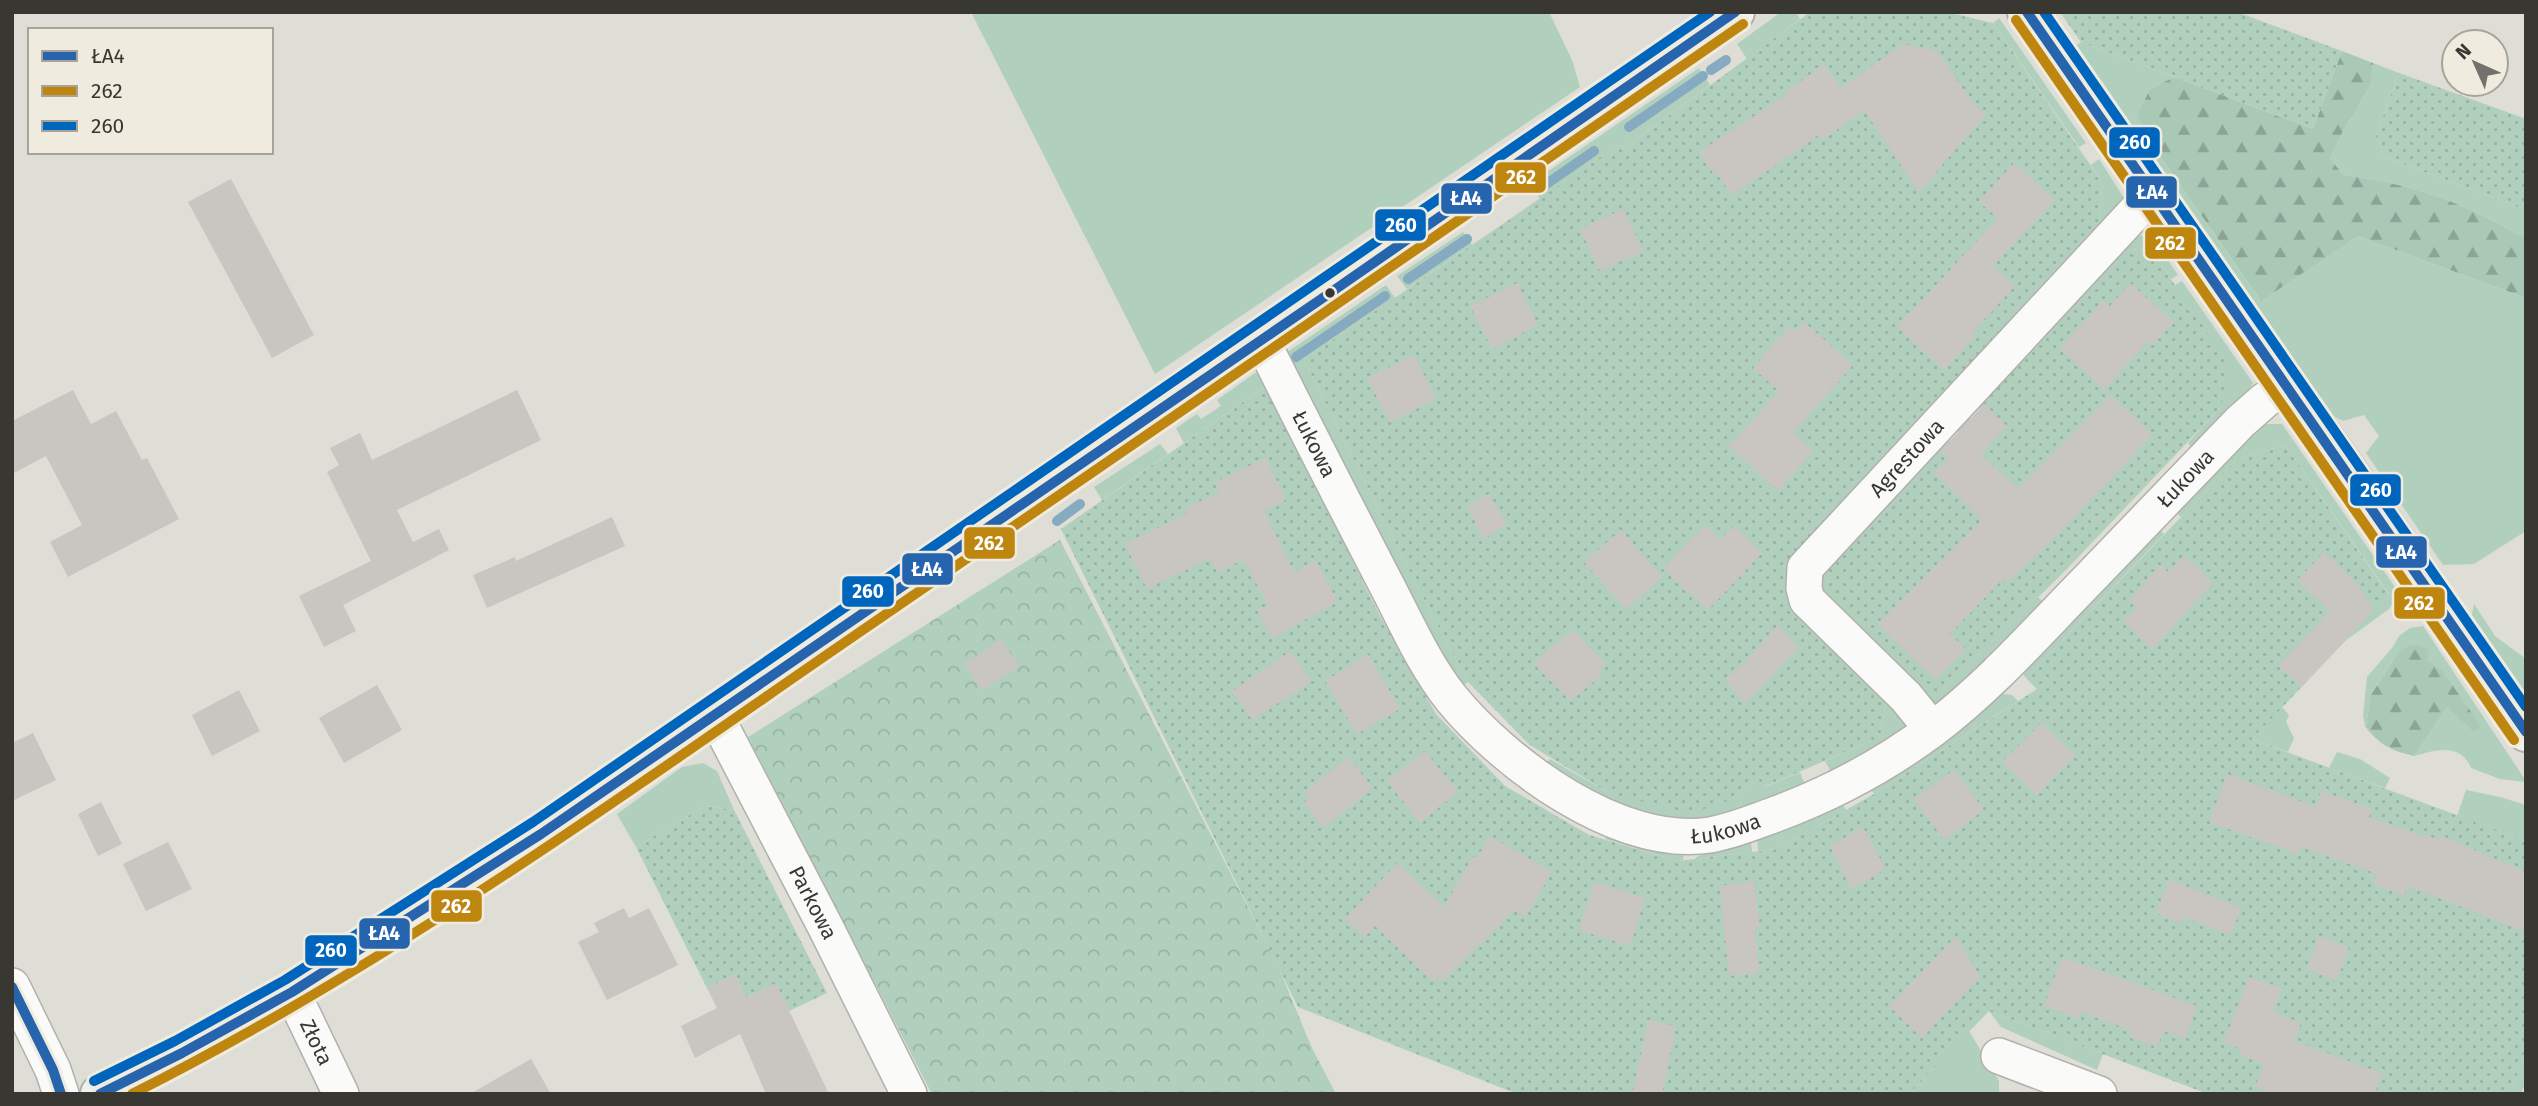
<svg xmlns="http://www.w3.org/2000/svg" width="2538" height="1106" font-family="'Fira Sans',sans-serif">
  <defs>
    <pattern id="forest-firs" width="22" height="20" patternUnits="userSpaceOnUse" patternTransform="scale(1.75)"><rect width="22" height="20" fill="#a9c9b6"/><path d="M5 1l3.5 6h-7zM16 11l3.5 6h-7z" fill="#8ba495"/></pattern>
    <pattern id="park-crowns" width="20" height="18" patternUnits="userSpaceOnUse" patternTransform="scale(1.75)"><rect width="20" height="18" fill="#b0d0bd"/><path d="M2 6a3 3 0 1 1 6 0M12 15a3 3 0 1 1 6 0" fill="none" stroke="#98b3a3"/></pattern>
    <pattern id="garden-dots" width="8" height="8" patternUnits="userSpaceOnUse" patternTransform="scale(1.75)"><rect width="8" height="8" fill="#b0d0bd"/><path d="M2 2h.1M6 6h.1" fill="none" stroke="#98b3a3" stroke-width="1.8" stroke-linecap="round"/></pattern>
  </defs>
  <rect width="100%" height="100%" fill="#deddd6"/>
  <!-- grass -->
  <g fill="#b0d0bd">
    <path d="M971 12H1549L1572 60 1580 87 1155 374Z"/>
    <path d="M1781 12H1796L1800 19 1747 59 1737 44Z"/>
    <path d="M1999 18 2086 143 2079 147 1993 23Z"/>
    <path d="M2081 42 2174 77 2150 89 2144 133 2260 300 2358 236 2526 298V531L2474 564 2443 565 2366 453 2379 436 2364 415 2343 421 2323 410 2072 49Z"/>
    <path d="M2373 63 2399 73 2376 136 2385 157 2526 210V236H2521C2460 201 2412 184 2343 175L2330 158 2344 129 2371 84Z"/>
    <path d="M1699 68 1710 85 1622 150 1618 145 1540 199 1534 189V181Z"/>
    <path d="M2099 159 2124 198 2045 289 2042 286 2100 222 2102 182 2091 165Z"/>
    <path d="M1463 232 1472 245 1407 289 1397 276Z"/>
    <path d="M2147 235 2151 236 2178 275 2171 279 2151 250 2126 249 2122 245 2136 236Z"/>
    <path d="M2182 281 2253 383 2245 396 2194 450 2188 443 2221 407 2175 285Z"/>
    <path d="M1386 285 1395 298 1304 360 1417 586 1468 682 1460 689 1449 672 1283 355Z"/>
    <path d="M1255 373H1259L1326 501 1323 502 1266 386 1184 443 1176 428 1197 414 1201 419 1221 406 1217 400Z"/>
    <path d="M1963 413 1972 420 1959 434 1956 430 1938 449 1939 450 1826 572 1935 698 2038 597 2045 604 1941 704 1933 703 1821 597 1816 574Z"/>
    <path d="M2267 424H2282L2399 593 2389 609 2345 641 2389 594 2285 445 2236 460 2181 517 2176 512 2259 426Z"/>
    <path d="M1160 444 1168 454 1102 500 1094 487Z"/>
    <path d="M2160 530 2164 534 2026 678 2021 672Z"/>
    <path d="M2474 604 2495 636 2526 659V699L2471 620Z"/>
    <path d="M2423 626 2526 781V782L2500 779 2471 768C2461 742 2434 750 2414 756L2447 707 2474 733 2481 726 2442 670 2427 660 2397 655 2371 695 2366 725 2372 736 2365 726 2363 715 2367 677 2392 648 2399 636 2410 628Z"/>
    <path d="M1818 627 1909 715 1907 727 1903 732 1832 774 1825 761 1880 737 1886 702 1814 631Z"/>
    <path d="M2003 694 2012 695 2018 701 1874 794 1868 784 1979 708Z"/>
    <path d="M2282 707 2289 715 2286 722 2294 738 2288 752 2252 739Z"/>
    <path d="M2337 752 2360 759 2390 778 2385 788 2329 768Z"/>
    <path d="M1550 759 1609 793 1728 801 1758 780 1765 787 1800 772 1806 787 1774 802 1686 824 1617 807 1544 766Z"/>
    <path d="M703 763 717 771 734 810 705 806 636 847 617 814 682 767Z"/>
    <path d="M2466 790 2500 797 2526 805V841L2457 816Z"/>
    <path d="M1840 799 1846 810 1777 849 1758 851 1757 839Z"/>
    <path d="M1610 833 1684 850 1683 860 1678 861 1605 839Z"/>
    <path d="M1751 842 1752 852 1695 859 1698 856Z"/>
    <path d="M1989 1011 2103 1054 2097 1070 2001 1027Z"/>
    <path d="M1969 1031 1999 1081V1094H1909Z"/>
    <path d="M2526 1052V1081L2521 1094H2510Z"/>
  </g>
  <!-- forest -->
  <g fill="url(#forest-firs)">
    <path d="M2342 51 2373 63 2371 84 2344 129 2330 158 2343 175C2412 184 2460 201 2521 236H2526V298L2358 236 2261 301 2144 133 2138 114 2150 89 2174 77 2313 129Z"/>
    <path d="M2419 645 2429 650 2427 660 2442 670 2481 726 2474 733 2447 707 2414 756C2393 751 2378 745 2366 726L2371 695 2397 655 2408 646Z"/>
  </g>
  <!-- park -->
  <path fill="url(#park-crowns)" d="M1060 540 1278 966 1311 1046 1336 1094H932L748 737Z"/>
  <!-- garden -->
  <g fill="url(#garden-dots)">
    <path d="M1810 12H1947L1993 23 2102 182 2100 222 1787 561 1792 611 1886 701 1880 737 1764 787 1758 780 1728 801 1689 814 1609 793 1530 745 1468 682 1417 586 1304 360 1618 145 1622 150Z"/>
    <path d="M2060 12H2237L2342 51 2313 129 2081 42Z"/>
    <path d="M2399 73 2526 119V210L2385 157 2376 136Z"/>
    <path d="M2126 249 2151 250 2229 364 2221 407 2065 571 1935 698 1827 594 1826 572 1939 450 1972 421 1983 403Z"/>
    <path d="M1266 386 1378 612 1436 714 1505 786 1589 835 1678 861 1777 849 1874 794 2037 689 2026 678 2236 460 2285 445 2389 595 2252 739 2526 841V1052L2510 1094H2208L1989 1011 1909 1094H1517L1298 1007 1061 529Z"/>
    <path d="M705 806 734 810 827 993 789 1011 776 984 746 998 735 975 707 988 636 847Z"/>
  </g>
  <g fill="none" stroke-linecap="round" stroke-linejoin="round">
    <!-- stream -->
    <g stroke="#86abc0" stroke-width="10">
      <path d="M1711 70 1726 60"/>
      <path d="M1629 127 1703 76"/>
      <path d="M1548 183 1594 151"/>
      <path d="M1408 279 1467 239"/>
      <path d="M1296 357 1385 296"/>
      <path d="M1057 521 1080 504"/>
    </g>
  </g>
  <!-- building -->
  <g fill="#c9c6c2">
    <path d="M1903 44 1937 51 1972 102 1986 114 1919 192 1864 110 1823 140 1819 135 1732 195 1717 174 1715 176 1699 152 1786 95 1785 93 1824 64 1841 88Z"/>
    <path d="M2014 163 2055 200 1993 266 2015 286 1972 333 1975 336 1944 370 1897 327 1998 218 1979 202Z"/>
    <path d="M231 179 314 335 272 358 188 202Z"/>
    <path d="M1623 209 1643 251 1600 271 1580 229Z"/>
    <path d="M1517 283 1538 325 1492 349 1470 306Z"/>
    <path d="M2130 283 2174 322 2153 345 2148 341 2104 390 2060 348 2104 300 2110 306Z"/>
    <path d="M1804 322 1853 365 1793 433 1813 451 1778 491 1729 446 1779 391 1753 368 1790 326 1796 331Z"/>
    <path d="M1414 355 1436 399 1390 422 1367 378Z"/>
    <path d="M73 390 91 424 116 411 142 460 147 458 179 519 68 577 50 542 82 525 46 456 12 474V421Z"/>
    <path d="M517 390 541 440 397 510 413 542 439 529 449 550 343 605 356 631 324 647 299 596 371 561 327 472 339 465 330 448 360 433 372 460Z"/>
    <path d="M2111 395 2152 435 2058 534 2008 582 2004 578 1950 634 1966 649 1936 680 1877 624 1982 520 1934 473 1948 459 1941 451 1984 404 2007 426 1981 454 2018 489Z"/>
    <path d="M1266 458 1286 500 1264 511 1294 572 1316 561 1338 602 1272 638 1257 610 1268 605 1244 560 1217 572 1210 558 1147 589 1125 544 1188 513 1186 508 1220 492 1215 482Z"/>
    <path d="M1489 494 1507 524 1484 539 1467 506Z"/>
    <path d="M612 517 625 546 487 608 473 575 515 557 516 561Z"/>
    <path d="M1705 525 1720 540 1734 526 1762 553 1708 610 1663 569Z"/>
    <path d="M1621 530 1662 577 1626 609 1584 562Z"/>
    <path d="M2324 552 2357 584 2374 610 2301 687 2278 666 2330 611 2297 580Z"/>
    <path d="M2184 556 2213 582 2153 649 2123 622 2137 607 2129 600 2161 565 2168 572Z"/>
    <path d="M1777 626 1799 647 1745 704 1725 680 1742 665Z"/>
    <path d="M1573 630 1606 663 1598 671 1602 675 1570 701 1533 663Z"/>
    <path d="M1001 639 1019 666 982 691 964 664Z"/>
    <path d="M1291 651 1311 682 1252 720 1232 691Z"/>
    <path d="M1368 654 1400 709 1357 734 1325 681Z"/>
    <path d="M377 685 402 730 344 763 319 718Z"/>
    <path d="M239 690 260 731 212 756 192 715Z"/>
    <path d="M2041 723 2075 755 2037 795 2002 762Z"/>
    <path d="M33 733 56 780 12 801V743Z"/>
    <path d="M1425 751 1458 792 1420 823 1387 781Z"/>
    <path d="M1348 757 1373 788 1323 828 1304 802 1310 797 1306 791Z"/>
    <path d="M1954 770 1984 810 1944 840 1914 799Z"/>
    <path d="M2227 774 2316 807 2321 791 2372 809 2369 817 2424 837 2425 835 2438 839 2440 835 2526 872V932L2408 886 2404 896 2373 884 2377 874 2301 847 2298 854 2209 822Z"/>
    <path d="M101 802 122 844 98 856 78 814Z"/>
    <path d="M1863 827 1886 869 1851 889 1830 846Z"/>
    <path d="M1490 836 1552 872 1526 916 1514 910 1442 982 1437 977 1433 981 1375 926 1365 937 1345 919 1397 863 1444 907 1473 856 1477 858Z"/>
    <path d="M168 842 192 889 146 911 123 864Z"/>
    <path d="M2169 880 2241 907 2231 935 2183 917 2181 923 2156 913Z"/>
    <path d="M1754 881 1760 927H1755L1759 972 1729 976 1720 886Z"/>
    <path d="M1594 882 1645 898 1630 946 1579 930Z"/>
    <path d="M624 908 629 918 649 908 678 965 607 1000 578 942 599 932 594 923Z"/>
    <path d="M1956 936 1980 977 1922 1038 1889 1006Z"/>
    <path d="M2319 936 2349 948 2337 980 2307 969Z"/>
    <path d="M2062 957 2197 1006 2185 1039 2164 1031 2157 1047 2129 1037 2132 1031 2081 1012 2079 1019 2044 1006Z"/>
    <path d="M735 975 746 998 776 983 829 1094H766L740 1034 695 1058 681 1026 717 1008 707 988Z"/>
    <path d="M2249 977 2282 988 2273 1012 2301 1023 2294 1041 2382 1073 2375 1094H2272L2255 1087 2264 1064 2240 1055 2242 1050 2224 1042Z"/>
    <path d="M1648 1020 1676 1026 1662 1094H1633Z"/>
    <path d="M531 1059 551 1094H470Z"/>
  </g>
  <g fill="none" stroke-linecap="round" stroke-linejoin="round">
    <defs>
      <g id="street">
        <path id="s1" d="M1259 341 1270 357C1308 433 1347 509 1386 584 1406 622 1424 664 1451 698 1505 764 1619 849 1710 835 1733 831 1754 822 1776 814 1830 794 1886 764 1933 729 1990 686 2038 631 2087 581 2138 528 2189 475 2240 422L2265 400 2287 386"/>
        <path id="s2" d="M714 713 825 926 909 1094"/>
        <path id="s3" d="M1932 729 1906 697 1807 600 1804 588 1805 568 2153 193"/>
        <path d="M12 986 53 1070 61 1094"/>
        <path id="s4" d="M292 992 341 1094"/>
        <path d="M1999 1056 2099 1094"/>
      </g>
      <g id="secondary">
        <path d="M2027 12 2365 497 2526 732"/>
        <path d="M100 1094 182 1053 292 992 541 834 1330 293 1735 12"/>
      </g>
    </defs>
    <!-- street casing -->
    <use href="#street" stroke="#b1b0ab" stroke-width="38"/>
    <!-- secondary casing -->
    <use href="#secondary" stroke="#b1b0ab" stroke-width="42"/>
    <!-- street -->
    <use href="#street" stroke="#fafaf9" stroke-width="35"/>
    <!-- secondary -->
    <use href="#secondary" stroke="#eff2f1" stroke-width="38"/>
    <defs>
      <g id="bus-1">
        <path d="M2027 12 2526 732"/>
        <path d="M12 987 53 1070 61 1094"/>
        <path d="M100 1094 182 1053 292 992 541 834 1330 293 1735 12"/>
      </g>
      <g id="bus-2">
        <path d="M2016 20 2514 740"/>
        <path d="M132 1094C381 969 609 805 838 647 1140 440 1442 232 1743 24"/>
      </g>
      <g id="bus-3">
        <path d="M2044 12 2526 707"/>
        <path d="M94 1081 175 1041 285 980 533 822 1710 12"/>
      </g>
    </defs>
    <!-- bus-1 casing -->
    <use href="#bus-1" stroke="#efecdf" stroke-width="16"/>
    <!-- bus-2 casing -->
    <use href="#bus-2" stroke="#efecdf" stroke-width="16"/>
    <!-- bus-3 casing -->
    <use href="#bus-3" stroke="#efecdf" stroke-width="16"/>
    <!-- bus-1 -->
    <use href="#bus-1" stroke="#2764ae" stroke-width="10"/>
    <!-- bus-2 -->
    <use href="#bus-2" stroke="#be850f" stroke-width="10"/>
    <!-- bus-3 -->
    <use href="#bus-3" stroke="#0065bd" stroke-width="10"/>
  </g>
  <!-- markers -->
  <circle fill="#393732" stroke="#efecdf" stroke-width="2.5" cx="1330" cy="293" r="6"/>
  <g text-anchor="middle" stroke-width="5" stroke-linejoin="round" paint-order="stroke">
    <!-- street labels -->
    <g font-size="21" fill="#393732" stroke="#efecdf">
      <text dy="7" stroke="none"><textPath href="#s1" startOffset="117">Łukowa</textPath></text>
      <text dy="7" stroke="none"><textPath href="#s3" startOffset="362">Agrestowa</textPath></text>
      <text dy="7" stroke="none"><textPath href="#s1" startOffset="1314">Łukowa</textPath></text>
      <text dy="7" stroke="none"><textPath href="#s1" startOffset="726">Łukowa</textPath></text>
      <text dy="7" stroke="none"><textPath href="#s2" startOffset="214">Parkowa</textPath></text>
      <text dy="7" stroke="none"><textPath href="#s4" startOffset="56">Złota</textPath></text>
    </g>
  </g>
  <g stroke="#efecdf" stroke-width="2.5">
    <rect x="2108" y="126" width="53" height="33" rx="7" fill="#0065bd"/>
    <rect x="1494" y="161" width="53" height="33" rx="7" fill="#be850f"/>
    <rect x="2125" y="175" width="53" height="34" rx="7" fill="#2764ae"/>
    <rect x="1440" y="182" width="53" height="33" rx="7" fill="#2764ae"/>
    <rect x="1374" y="208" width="53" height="34" rx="7" fill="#0065bd"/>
    <rect x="2144" y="226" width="53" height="34" rx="7" fill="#be850f"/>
    <rect x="2349" y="473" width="53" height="34" rx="7" fill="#0065bd"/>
    <rect x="963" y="526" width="53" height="34" rx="7" fill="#be850f"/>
    <rect x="2375" y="535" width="53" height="34" rx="7" fill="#2764ae"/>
    <rect x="901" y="552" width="53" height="34" rx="7" fill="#2764ae"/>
    <rect x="841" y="575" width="54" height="33" rx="7" fill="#0065bd"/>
    <rect x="2393" y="586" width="53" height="34" rx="7" fill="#be850f"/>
    <rect x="430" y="889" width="53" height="34" rx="7" fill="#be850f"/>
    <rect x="358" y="917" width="53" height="33" rx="7" fill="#2764ae"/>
    <rect x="304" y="934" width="54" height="33" rx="7" fill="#0065bd"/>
  </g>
  <g font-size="19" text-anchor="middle" font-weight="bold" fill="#fff">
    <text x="2135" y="149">260</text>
    <text x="1521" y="184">262</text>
    <text x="2152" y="199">ŁA4</text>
    <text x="1466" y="205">ŁA4</text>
    <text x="1401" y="232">260</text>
    <text x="2170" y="250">262</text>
    <text x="2376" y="497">260</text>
    <text x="989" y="550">262</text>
    <text x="2401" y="559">ŁA4</text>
    <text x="927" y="576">ŁA4</text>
    <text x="868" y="598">260</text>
    <text x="2419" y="610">262</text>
    <text x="456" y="913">262</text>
    <text x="384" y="940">ŁA4</text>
    <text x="331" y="957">260</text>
  </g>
  <!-- border -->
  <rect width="2538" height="1106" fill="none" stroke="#393732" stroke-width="28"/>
  <!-- legend -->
  <rect x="28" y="28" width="245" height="126" fill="#efecdf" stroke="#a6a49a" stroke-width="2"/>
  <rect x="42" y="51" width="35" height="10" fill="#2764ae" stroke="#a6a49a" stroke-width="2"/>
  <text x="91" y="63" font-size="21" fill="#393732">ŁA4</text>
  <rect x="42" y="86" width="35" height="10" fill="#be850f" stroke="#a6a49a" stroke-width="2"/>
  <text x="91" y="98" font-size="21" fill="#393732">262</text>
  <rect x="42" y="121" width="35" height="10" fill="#0065bd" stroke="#a6a49a" stroke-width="2"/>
  <text x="91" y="133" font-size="21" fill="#393732">260</text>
  <!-- north arrow -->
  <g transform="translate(2475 63) rotate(315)"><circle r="33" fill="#efecdf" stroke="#a6a49a" stroke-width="2"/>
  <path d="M0-5L12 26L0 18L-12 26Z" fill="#73716b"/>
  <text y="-10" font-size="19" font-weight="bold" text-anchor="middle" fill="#393732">N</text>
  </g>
</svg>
